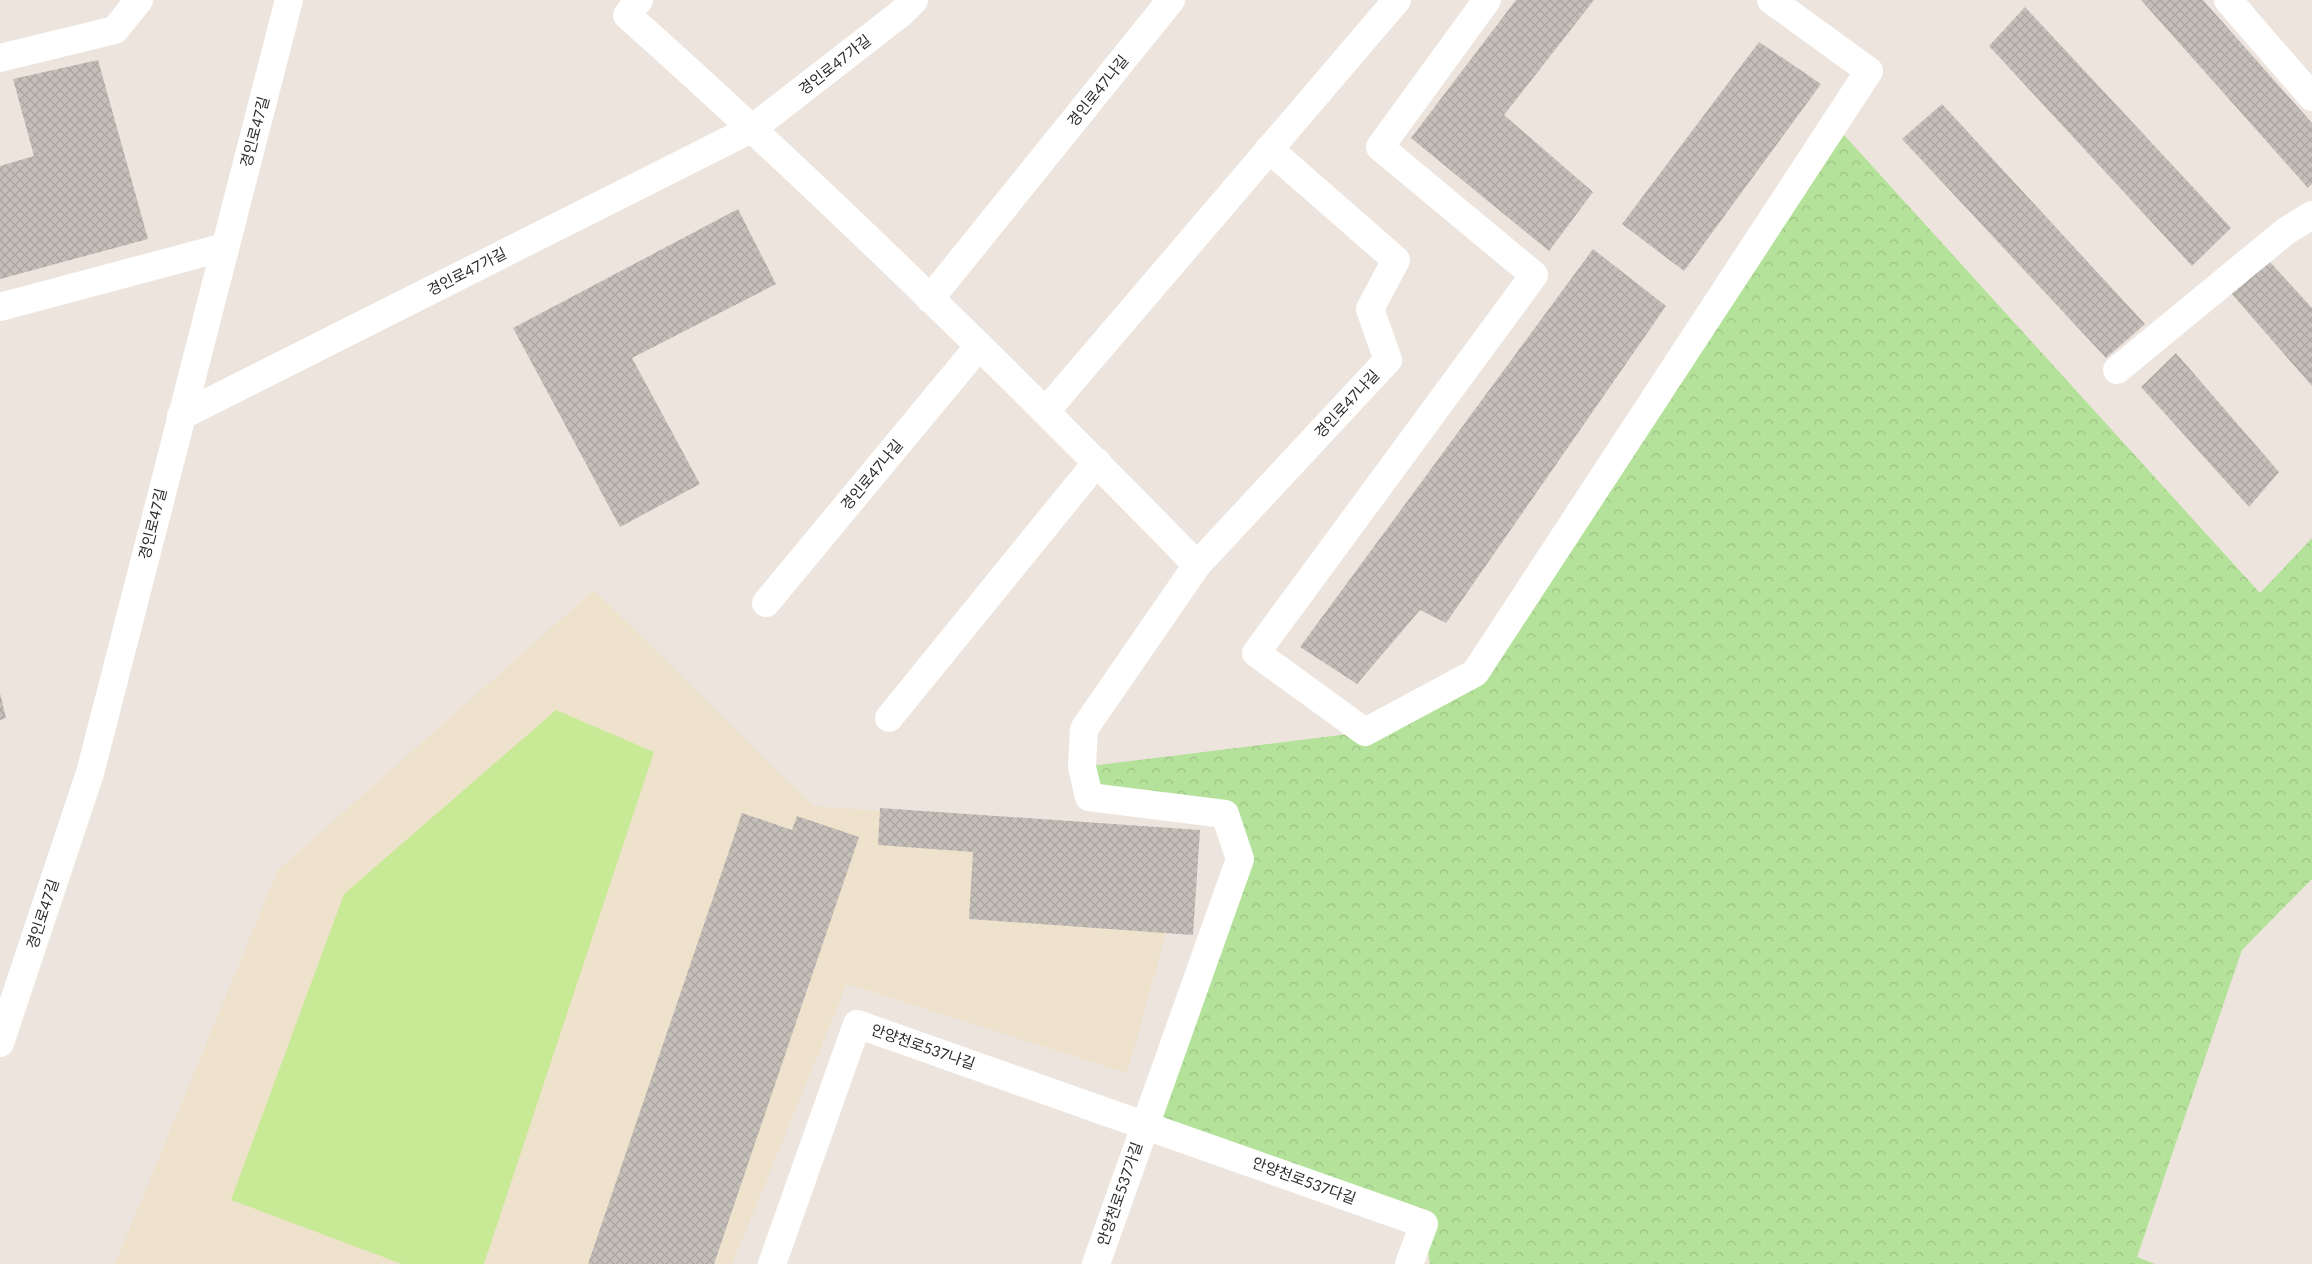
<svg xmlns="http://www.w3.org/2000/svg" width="2312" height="1264" font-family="Lato,'Noto Sans KR',sans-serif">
  <defs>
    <pattern id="forest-crowns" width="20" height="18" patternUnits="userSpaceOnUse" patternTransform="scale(1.25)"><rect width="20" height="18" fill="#b5e29a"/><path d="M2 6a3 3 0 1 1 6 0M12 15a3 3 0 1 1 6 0" fill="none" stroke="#9cc285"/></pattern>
    <pattern id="building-cross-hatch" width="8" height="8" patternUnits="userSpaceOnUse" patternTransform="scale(1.25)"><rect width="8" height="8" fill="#c5bfb9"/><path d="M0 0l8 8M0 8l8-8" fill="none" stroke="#a9a49f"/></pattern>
  </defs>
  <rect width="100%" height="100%" fill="#ede5dd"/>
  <!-- education -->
  <path fill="#eee2cd" d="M594 590 813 806 1194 834 1127 1073 847 984 732 1264H115L278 870Z"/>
  <!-- forest -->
  <path fill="url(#forest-crowns)" d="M1834 124 2260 593 2312 538V879L2242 950 2137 1257 2155 1264H1430L1423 1223 1144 1124 1240 859 1225 814 1089 797 1082 767 1365 732 1475 673Z"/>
  <!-- pitch -->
  <path fill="#c8ea96" d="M556 710 654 752 484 1264H402L231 1200 344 894Z"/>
  <!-- building -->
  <g fill="url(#building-cross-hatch)">
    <path d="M1516 0H1594L1504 115 1593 192 1549 251 1411 138Z"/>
    <path d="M2141 0H2203L2312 123V184L2308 188Z"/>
    <path d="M2025 7 2231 228 2192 266 1989 46Z"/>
    <path d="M1759 42 1821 84 1684 271 1622 224Z"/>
    <path d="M98 60 148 239 0 279V166L34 156 13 79Z"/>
    <path d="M1942 104 2145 324 2106 358 1902 139Z"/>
    <path d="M738 209 776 284 632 358 700 484 620 527 513 328Z"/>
    <path d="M1593 249 1666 306 1446 623 1420 610 1357 684 1300 647Z"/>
    <path d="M2270 262 2312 308V386L2231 293Z"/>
    <path d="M2176 353 2279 472 2249 507 2141 387Z"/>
    <path d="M0 693 6 718 0 720Z"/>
    <path d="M880 808 1200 830 1193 935 969 919 973 852 878 845Z"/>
    <path d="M742 813 792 830 797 816 859 837 714 1264H588Z"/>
  </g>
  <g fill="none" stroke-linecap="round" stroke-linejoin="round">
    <!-- minor -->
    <g stroke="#fff" stroke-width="28">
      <path d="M639 0 627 15C824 191 1013 376 1197 565"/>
      <path d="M1487 0 1380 147 1534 275 1256 653 1365 732 1475 673 1869 71 1771 0"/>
      <path d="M2228 0 2312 97"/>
      <path d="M0 58 115 30 139 0"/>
      <path d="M930 299 1171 0"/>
      <path d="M0 307 225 247"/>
      <path d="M2117 370 2286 231 2312 215"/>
      <path d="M1046 411 1397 0"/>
      <path d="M181 416 753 128 900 14 914 0"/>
      <path d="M766 603 979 346"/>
      <path d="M889 718 1097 462"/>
      <path d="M0 1043 90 773 289 0"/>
      <path d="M772 1264 857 1024 1424 1224 1409 1264"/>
      <path d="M1096 1264 1240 859 1225 814 1089 797 1082 767 1084 729 1197 565 1388 360 1370 309 1396 260 1269 149"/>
    </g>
  </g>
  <g text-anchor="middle" stroke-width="4.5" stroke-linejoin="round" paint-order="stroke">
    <!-- street labels -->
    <g font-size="15" fill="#2b2b2b" stroke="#fff">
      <text transform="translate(835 65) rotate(-38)" y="5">경인로47가길</text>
      <text transform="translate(1098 91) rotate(-51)" y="5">경인로47나길</text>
      <text transform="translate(255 132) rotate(-75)" y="5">경인로47길</text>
      <text transform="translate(467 272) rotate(-27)" y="5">경인로47가길</text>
      <text transform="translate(1347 404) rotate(-47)" y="5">경인로47나길</text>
      <text transform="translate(872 475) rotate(-50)" y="5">경인로47나길</text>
      <text transform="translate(153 524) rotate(-76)" y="5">경인로47길</text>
      <text transform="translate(43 914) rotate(-72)" y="5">경인로47길</text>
      <text transform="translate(923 1047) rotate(19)" y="5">안양천로537나길</text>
      <text transform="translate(1304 1181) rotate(20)" y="5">안양천로537다길</text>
      <text transform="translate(1120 1194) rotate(-71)" y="5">안양천로537가길</text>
    </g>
  </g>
</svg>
